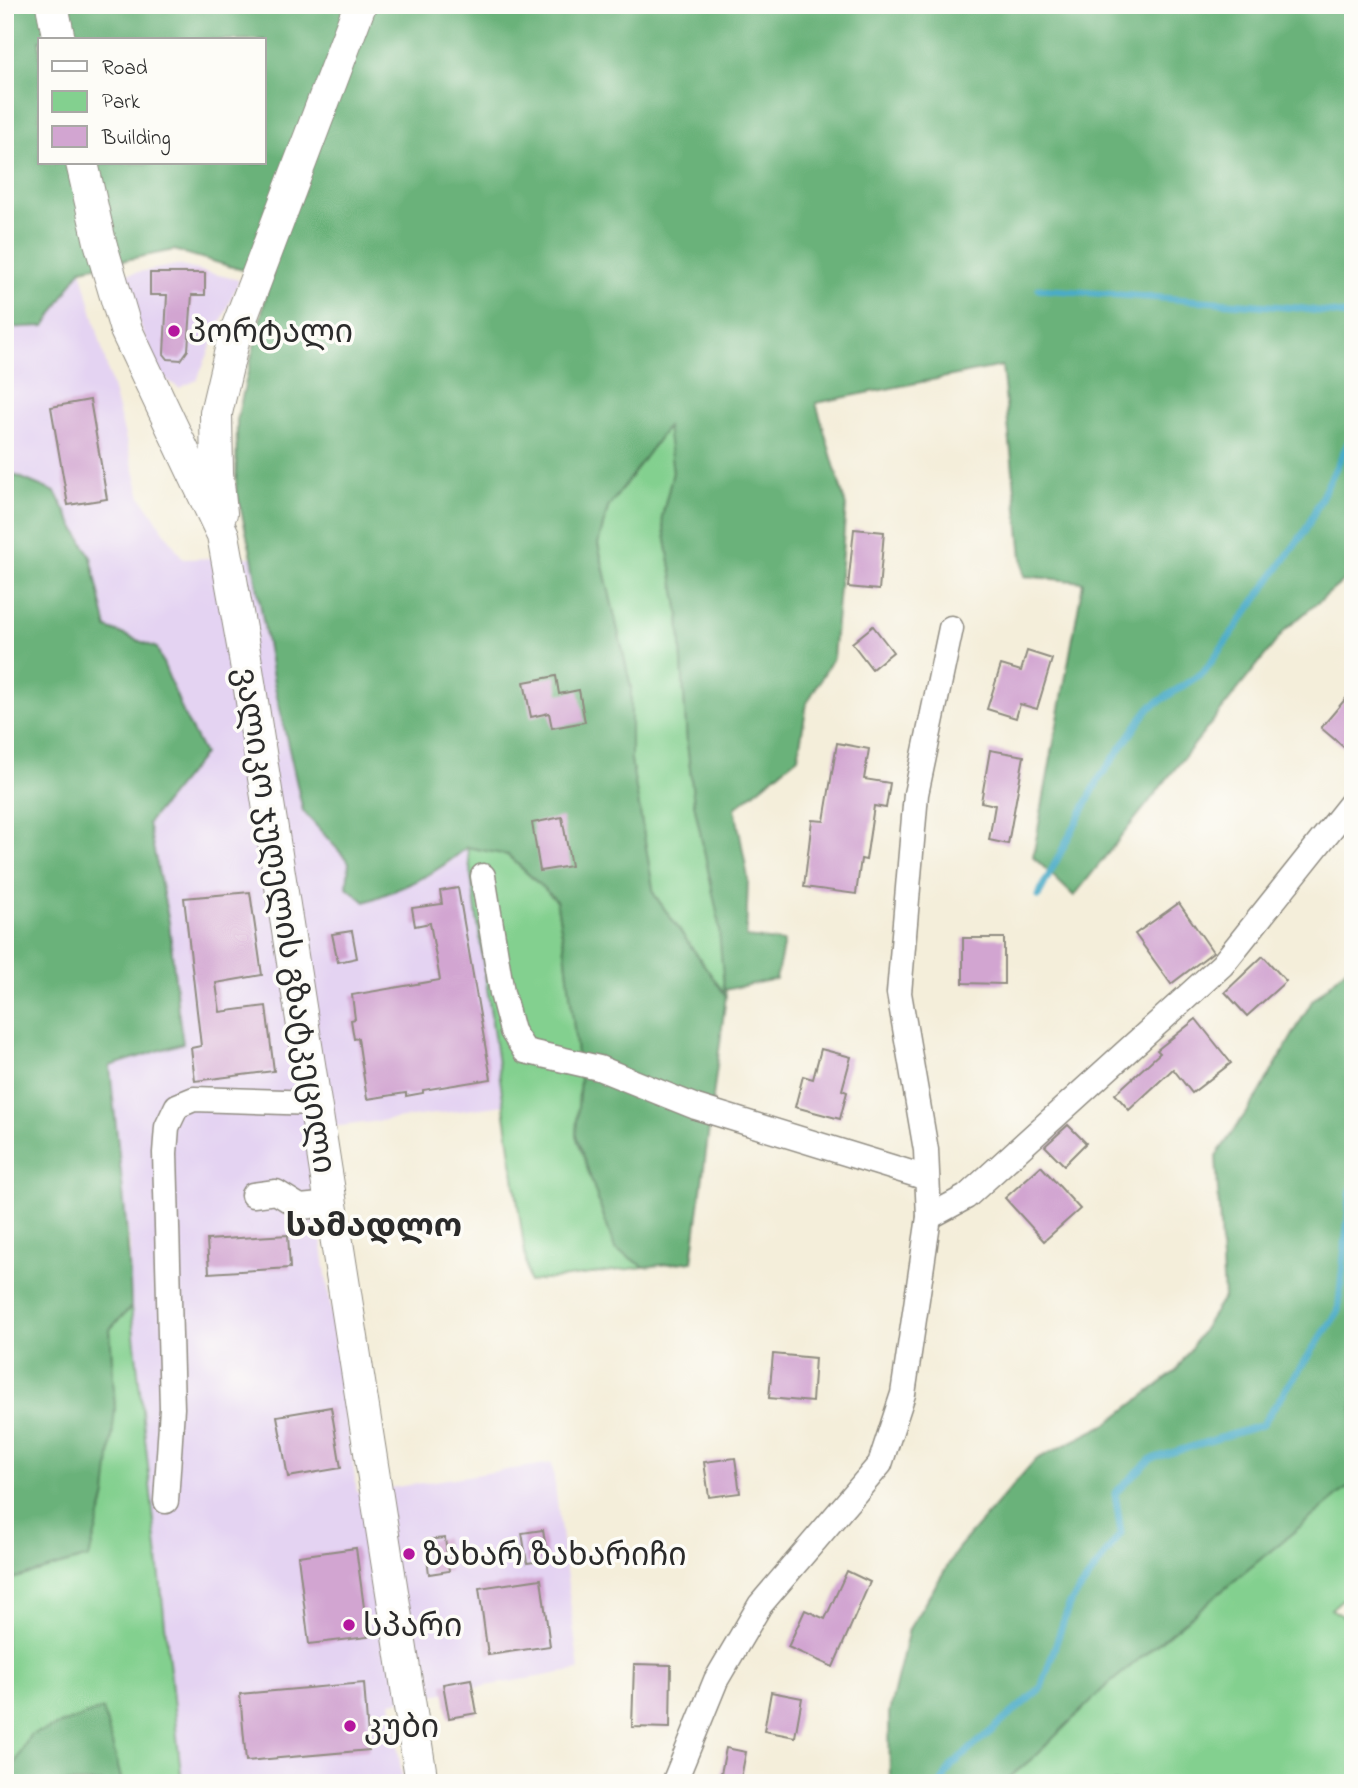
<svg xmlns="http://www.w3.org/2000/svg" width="1358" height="1788" font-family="'Indie Flower','Noto Sans Georgian',sans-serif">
  <rect width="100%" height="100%" fill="#fdfcf7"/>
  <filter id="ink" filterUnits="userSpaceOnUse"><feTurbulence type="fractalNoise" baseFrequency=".0143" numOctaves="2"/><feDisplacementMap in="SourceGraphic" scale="14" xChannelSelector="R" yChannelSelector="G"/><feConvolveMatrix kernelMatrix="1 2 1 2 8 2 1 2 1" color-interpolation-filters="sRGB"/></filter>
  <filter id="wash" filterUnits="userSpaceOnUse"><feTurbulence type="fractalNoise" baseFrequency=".00686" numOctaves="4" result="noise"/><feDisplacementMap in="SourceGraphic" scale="28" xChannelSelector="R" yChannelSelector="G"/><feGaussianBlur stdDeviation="1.57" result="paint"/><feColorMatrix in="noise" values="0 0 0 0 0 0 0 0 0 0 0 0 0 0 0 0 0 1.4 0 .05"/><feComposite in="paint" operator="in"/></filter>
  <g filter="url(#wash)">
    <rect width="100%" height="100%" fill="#f4eeda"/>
    <!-- built -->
    <g fill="#e4d3f2">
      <path d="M177 265 239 280 197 380 179 388 158 374 122 275Z"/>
      <path d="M81 269 141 497 183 559 252 557 274 683 303 811 349 862 445 866 467 847 505 1105 340 1126 305 1127 357 1493 552 1463 579 1670 391 1702 403 1783H182L131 1307 130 1245 119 1170 110 1066 183 1043 169 922 148 823 204 754 185 717 157 648 107 628 91 557 55 492 5 471V328L45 326Z"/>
    </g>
    <!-- green -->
    <g fill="#83d08f" stroke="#577e5d" stroke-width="2">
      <path d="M668 426 673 472 662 517 679 613 687 743 694 803 718 917 726 996 654 894 631 760V687L598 544 608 508Z"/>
      <path d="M467 847 507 855 556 900 565 950 580 1080 576 1135 615 1249 645 1267 529 1282Z"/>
      <path d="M131 1307 182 1783H120L121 1777 30 1735 5 1783V1581L89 1557 115 1409 110 1329Z"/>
      <path d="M1353 1483V1590L1331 1609 1348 1619 1353 1617V1783H1003L1035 1756 1104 1688Z"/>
    </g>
    <!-- forest -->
    <g fill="#6ab27a" stroke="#4a6e52" stroke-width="2" fill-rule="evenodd">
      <path d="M5 5H1353V573L1286 629 1074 896 1033 857 1083 582 1024 576 1002 366 816 403 846 506 833 658 807 703 798 757 735 808 748 878 746 937 784 942 776 979 724 990 718 917 694 803 687 743 679 613 662 517 673 472 667 427 608 508 598 544 631 687V760L654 894 726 996 692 1261 645 1267 615 1249 576 1135 580 1080 565 950 556 900 508 855 467 847C434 876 405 887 365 902L347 887 349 862 303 811 274 683 252 557 236 489 237 419 270 278 174 250 81 269 45 326 5 328ZM40 40H264V163H40Z"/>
      <path d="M5 471 55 492 91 557 107 628 157 648 185 717 204 754 148 823 169 922 178 1010 183 1043 110 1066C117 1146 129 1226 131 1307L110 1329 115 1409 106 1495 89 1557 5 1581Z"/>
      <path d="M1353 962V1483L1104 1688 1035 1756 1003 1783H890L889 1713 909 1629 959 1547 1035 1460 1107 1424 1176 1371 1224 1297 1216 1156 1259 1094 1312 1001Z"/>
      <path d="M103 1709 121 1778 120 1783H5L30 1735Z"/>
    </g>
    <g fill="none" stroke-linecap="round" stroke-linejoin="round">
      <!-- stream -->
      <g stroke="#48abc7" stroke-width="7">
        <path d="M1039 289 1297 308 1353 316"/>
        <path d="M1038 896 1099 779 1149 708 1204 672 1305 531 1353 433"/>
        <path d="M941 1783 952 1765 1041 1688 1069 1605 1121 1533 1115 1493 1151 1459 1262 1425 1338 1312 1351 1190 1353 1188"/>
      </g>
    </g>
    <g id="blocks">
      <!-- building -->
      <g fill="#d2a5d1">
        <path d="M150 273H205V295H192L188 350 181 360 168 359 164 354 167 295H150Z"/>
        <path d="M90 400 107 499 68 505 51 407Z"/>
        <path d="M854 529 884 532 879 590 848 587Z"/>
        <path d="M873 626 893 652 872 669 852 643Z"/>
        <path d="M1027 651 1052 659 1037 709 1020 704 1016 718 987 709 1001 665 1021 671Z"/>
        <path d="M556 676 559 694 579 690 585 722 552 728 549 713 531 717 524 682Z"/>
        <path d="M1353 690V755L1321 728Z"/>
        <path d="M837 743 869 749 864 779 890 783 886 808 874 806 866 860 861 859 856 894 804 887 812 820 824 821Z"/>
        <path d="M990 750 1024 756 1008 844 989 840 995 805 981 802Z"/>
        <path d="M562 817 571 866 540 871 532 823Z"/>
        <path d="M458 888 491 1079 423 1090V1093L406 1096V1093L367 1099 358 1038 354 1039 351 1020 355 1019 352 995 440 980 430 923 415 926 412 908 442 904 440 891Z"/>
        <path d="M250 892 262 975 216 983 220 1012 266 1006 274 1071 195 1081 191 1048 201 1046 184 898Z"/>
        <path d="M1179 903 1213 952 1171 984 1135 934Z"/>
        <path d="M352 931 357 958 338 962 332 934Z"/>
        <path d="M963 938H1004V984L963 983Z"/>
        <path d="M1263 956 1286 981 1247 1016 1225 992Z"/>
        <path d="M1196 1019 1231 1063 1192 1093 1173 1069 1129 1110 1115 1094 1160 1053 1157 1050Z"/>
        <path d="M821 1049 851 1057 842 1090 847 1092 840 1119 795 1107 803 1076 813 1079Z"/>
        <path d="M1068 1125 1086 1143 1064 1165 1045 1146Z"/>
        <path d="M1041 1166 1080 1209 1044 1241 1005 1198Z"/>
        <path d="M288 1235 290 1268 209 1273 207 1240Z"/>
        <path d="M773 1354 815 1358 812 1402 769 1398Z"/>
        <path d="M331 1407 341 1468 288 1477 277 1416Z"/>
        <path d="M735 1458 740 1493 709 1497 704 1462Z"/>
        <path d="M543 1530 548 1560 527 1563 522 1533Z"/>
        <path d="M445 1538 449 1571 429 1574 425 1540Z"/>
        <path d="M356 1548 368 1637 309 1644 298 1556Z"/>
        <path d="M847 1571 870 1582 833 1667 788 1647 805 1610 825 1619Z"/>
        <path d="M541 1579 550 1646 488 1655 479 1588Z"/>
        <path d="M634 1664 671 1665 670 1728 632 1727Z"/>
        <path d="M471 1679 477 1713 449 1718 443 1684Z"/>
        <path d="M364 1683 369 1750 246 1761 240 1694Z"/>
        <path d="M771 1692 802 1698 795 1737 764 1731Z"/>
        <path d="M726 1748 746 1752 740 1783 720 1779Z"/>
      </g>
    </g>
  </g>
  <g filter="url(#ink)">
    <use href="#blocks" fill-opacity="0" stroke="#908c82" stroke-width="2"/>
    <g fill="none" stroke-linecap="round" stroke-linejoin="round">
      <defs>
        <g id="minor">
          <path d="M483 876 502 993 512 1031 525 1051 599 1068 696 1107 927 1178"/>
          <path d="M253 1195 276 1192 300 1207 331 1204"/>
          <path d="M929 1217 966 1197 1222 965 1353 801"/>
          <path d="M166 1501 172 1408 165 1153 167 1127 177 1106 194 1099 315 1103"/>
          <path d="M674 1783 716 1680 760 1605 880 1464 903 1394 929 1217 926 1150 899 993 916 794 951 628"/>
        </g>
        <g id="major">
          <path d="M52 5 59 40"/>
          <path d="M82 163 100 242 126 330 223 535 245 657 422 1783"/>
          <path d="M221 513 217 473 216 413 234 337 360 5"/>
        </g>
      </defs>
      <!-- minor casing -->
      <use href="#minor" stroke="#908c82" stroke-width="27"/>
      <!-- major casing -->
      <use href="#major" stroke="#908c82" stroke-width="34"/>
      <!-- minor -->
      <use href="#minor" stroke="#fff" stroke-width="24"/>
      <!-- major -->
      <use href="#major" stroke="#fff" stroke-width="32"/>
    </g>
  </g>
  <!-- markers -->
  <g fill="#b5179e" stroke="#fdfcf7" stroke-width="2.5">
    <circle cx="174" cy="331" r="7"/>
    <circle cx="409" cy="1554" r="7"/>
    <circle cx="349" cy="1625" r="7"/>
    <circle cx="350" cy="1726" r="7"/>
  </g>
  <g text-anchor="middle" stroke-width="7" stroke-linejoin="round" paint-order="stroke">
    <!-- poi labels -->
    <g font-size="32" fill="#2b2b2b" stroke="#fdfcf7" text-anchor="start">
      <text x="188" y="342">პორტალი</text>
      <text x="423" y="1565">ზახარ ზახარიჩი</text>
      <text x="363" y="1636">სპარი</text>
      <text x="364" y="1737">კუბი</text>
    </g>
    <!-- street labels -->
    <g font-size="32" fill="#2b2b2b" stroke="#fdfcf7">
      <text transform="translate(286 920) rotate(81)" y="11">ვალიკო ჯუღელის გზატკეცილი</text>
    </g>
    <!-- neighbourhood labels -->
    <g font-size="33" font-weight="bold" fill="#2b2b2b" stroke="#fdfcf7">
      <text x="374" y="1236">სამადლო</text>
    </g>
  </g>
  <!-- margin -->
  <rect width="1358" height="1788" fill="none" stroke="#fdfcf7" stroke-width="28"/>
  <!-- legend -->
  <rect x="38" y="38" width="228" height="126" fill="#fdfcf7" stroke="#a9a8a5" stroke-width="2"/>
  <rect x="52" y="61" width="35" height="10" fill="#ffffff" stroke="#a9a8a5" stroke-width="2"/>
  <text x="102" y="74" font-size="21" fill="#2b2b2b">Road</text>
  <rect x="52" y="91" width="35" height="21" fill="#83d08f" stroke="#a9a8a5" stroke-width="2"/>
  <text x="102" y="108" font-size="21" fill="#2b2b2b">Park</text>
  <rect x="52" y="126" width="35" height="21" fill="#d2a5d1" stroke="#a9a8a5" stroke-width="2"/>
  <text x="102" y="144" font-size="21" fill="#2b2b2b">Building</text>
</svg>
